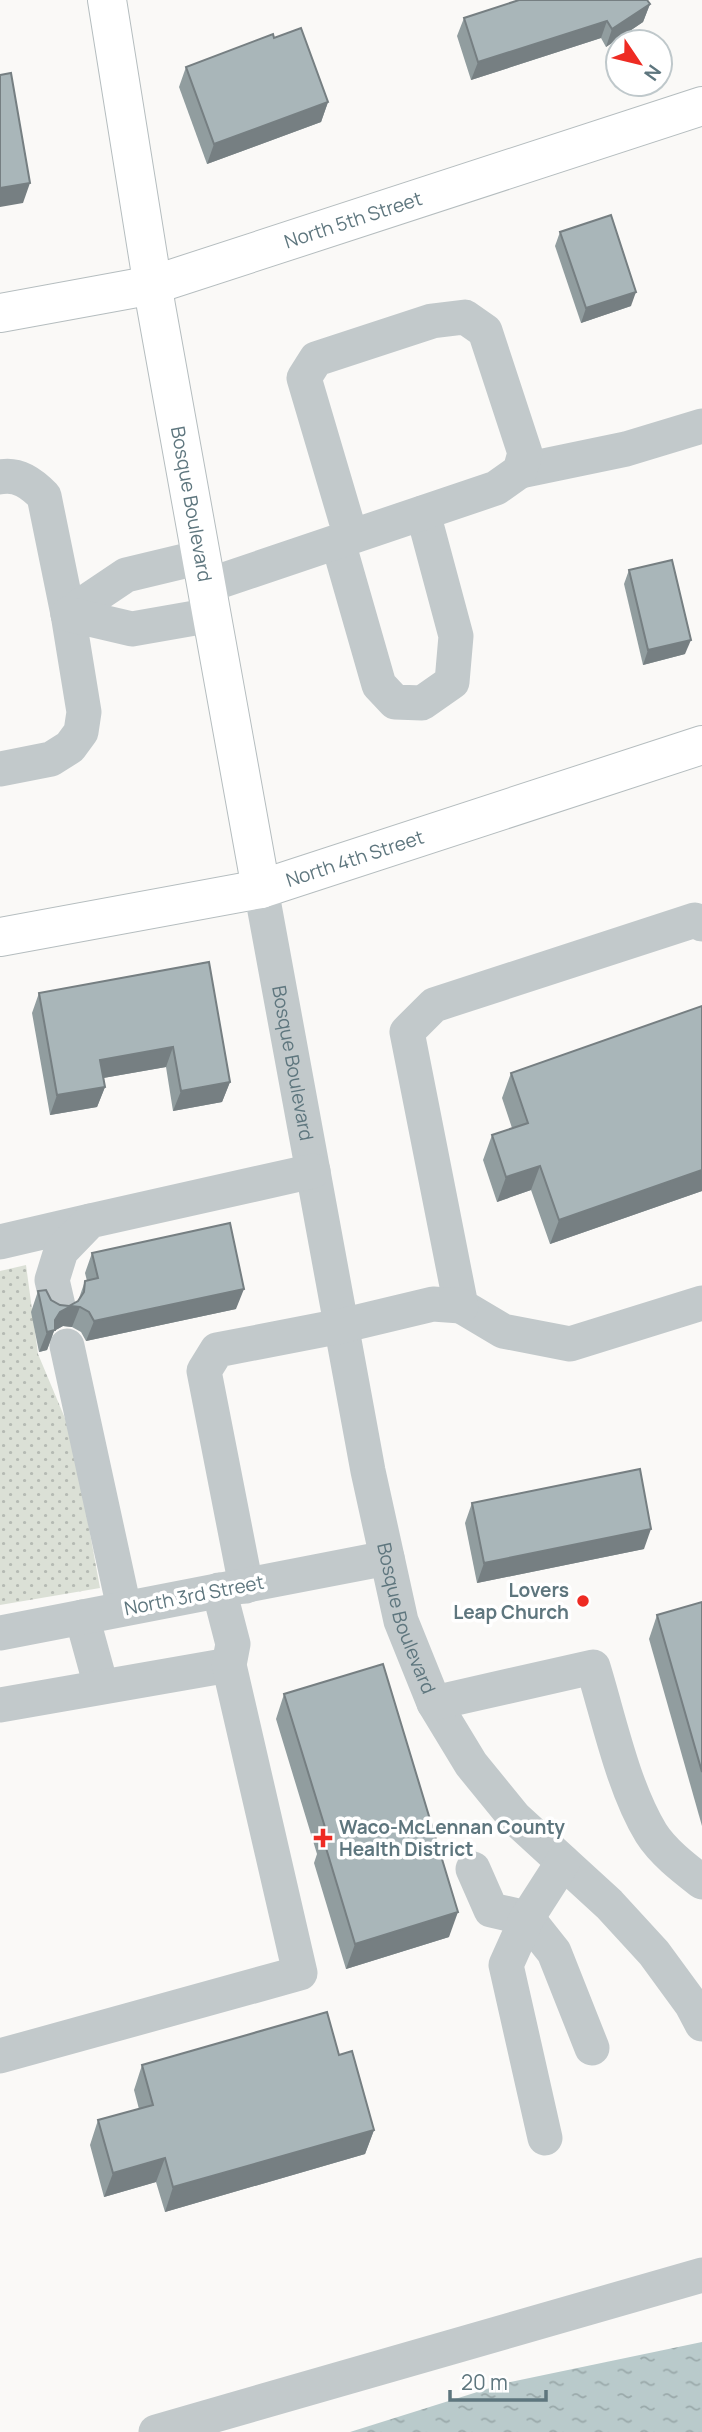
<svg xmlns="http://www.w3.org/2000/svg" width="702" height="2432" font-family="Manrope,sans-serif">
  <defs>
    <pattern id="grass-dots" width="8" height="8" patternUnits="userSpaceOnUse" patternTransform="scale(1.75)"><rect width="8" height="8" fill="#dbe0d6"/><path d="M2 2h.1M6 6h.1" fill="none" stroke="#b5bab3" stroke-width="1.8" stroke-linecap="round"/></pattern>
    <pattern id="water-ripples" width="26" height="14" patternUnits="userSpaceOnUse" patternTransform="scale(1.75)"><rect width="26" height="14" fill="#b9cacb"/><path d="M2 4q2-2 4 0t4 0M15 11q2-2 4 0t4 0" fill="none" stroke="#9aa9aa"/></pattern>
  </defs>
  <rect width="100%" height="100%" fill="#faf9f7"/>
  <!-- grass -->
  <path fill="url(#grass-dots)" d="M26 1265 38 1354 72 1435 100 1588 0 1605V1271Z"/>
  <!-- water -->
  <path fill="url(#water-ripples)" d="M702 2342V2432H350L506 2383Z"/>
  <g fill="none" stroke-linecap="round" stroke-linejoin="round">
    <defs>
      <g id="major">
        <path id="s2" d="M107 0 156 306 261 889"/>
        <path id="s3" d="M0 313 153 285 702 106"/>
        <path id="s4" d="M0 937 261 889 702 745"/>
      </g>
    </defs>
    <!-- major casing -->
    <use href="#major" stroke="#b5bdbf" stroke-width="40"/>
    <!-- minor -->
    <g stroke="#c2c9cb" stroke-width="35">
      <path d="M520 471 626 449 702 426"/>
      <path d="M0 477C18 473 32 484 44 496L68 614 84 712 81 732 70 747 51 759 0 769"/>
      <path d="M338 542 379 685 395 702 422 703 452 682 456 636 423 513"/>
      <path d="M206 586 496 488 520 471 525 453 485 331 465 317 432 321 316 359 304 378 351 537"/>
      <path d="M68 614 126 575 201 557"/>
      <path d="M68 614 132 629 212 615"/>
      <path id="s1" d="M261 889 368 1471 401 1621 434 1703 471 1764 515 1818 609 1904 654 1953 692 2005 702 2024"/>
      <path d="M702 924 695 920 434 1005 407 1032 461 1306 503 1331 570 1344 702 1303"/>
      <path d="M0 1242 90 1221"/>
      <path d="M58 1306 52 1280 61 1251 90 1221 313 1171"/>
      <path d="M67 1346 124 1608"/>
      <path d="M246 1586 204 1371 217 1350 341 1326 433 1304 461 1306"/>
      <path d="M82 1617 101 1686"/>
      <path d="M0 1633 387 1558"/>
      <path d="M434 1703 593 1667C609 1719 623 1787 651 1833 663 1852 684 1868 702 1882"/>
      <path d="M0 1705 229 1665"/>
      <path d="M473 1869 491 1910 527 1918 554 1952 592 2048"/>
      <path d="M0 2056 300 1973 229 1665 233 1644 219 1590"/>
      <path d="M545 2138 506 1965 527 1918 563 1862"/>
      <path d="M156 2432 702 2275"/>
    </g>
    <!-- major -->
    <use href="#major" stroke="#fff" stroke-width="38"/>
  </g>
  <!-- wall -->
  <g fill="#919d9f">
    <path d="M650 4 643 22 606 47 601 38 471 80 457 36 464 18Z"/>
    <path d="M274 38 328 102 321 122 207 164 179 87 186 67Z"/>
    <path d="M560 232 631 306 581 323 555 246Z"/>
    <path d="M629 570 685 654 643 665 624 584Z"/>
    <path d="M209 962 230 1082 222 1102 173 1111 166 1067 103 1078 105 1087 97 1107 50 1115 32 1013 39 993Z"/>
    <path d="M702 1006V1191L550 1244 531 1190 497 1202 483 1160 492 1135 512 1128 502 1098 511 1073Z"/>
    <path d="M92 1253 236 1309 86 1341 81 1332 72 1327 63 1326 54 1331 47 1350 39 1352 31 1312 38 1291 60 1305 69 1306 78 1301 85 1281H87L85 1273Z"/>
    <path d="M472 1503 644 1549 477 1583 465 1523Z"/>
    <path d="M702 1602V1826L649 1639 657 1615Z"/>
    <path d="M284 1694 449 1937 346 1969 314 1863 317 1854 276 1719Z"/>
    <path d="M339 2055 374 2130 365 2154 165 2212 156 2182 104 2197 90 2145 98 2120 139 2109 134 2090 142 2065Z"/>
  </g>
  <!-- shaded-wall -->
  <g fill="#767f82">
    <path d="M650 4 643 22 606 47 612 29Z"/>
    <path d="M607 21 601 38 471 80 478 62Z"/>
    <path d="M328 102 321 122 207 164 214 144Z"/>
    <path d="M30 183 23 203 0 207V188Z"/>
    <path d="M636 292 631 306 581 323 586 308Z"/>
    <path d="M691 640 685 654 643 665 648 650Z"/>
    <path d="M173 1047 166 1067 92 1080 100 1060Z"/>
    <path d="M230 1082 222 1102 173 1111 181 1091Z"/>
    <path d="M105 1087 97 1107 50 1115 57 1095Z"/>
    <path d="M540 1166 531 1190 497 1202 506 1177Z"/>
    <path d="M702 1170V1191L550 1244 559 1220Z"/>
    <path d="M244 1289 236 1309 86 1341 94 1321Z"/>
    <path d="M71 1306 80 1307 72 1327 63 1326 54 1331 47 1350 39 1352 47 1332 60 1312Z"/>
    <path d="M651 1529 644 1549 477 1583 484 1563Z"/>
    <path d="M458 1912 449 1937 346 1969 355 1944Z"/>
    <path d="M374 2130 365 2154 165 2212 173 2187Z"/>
    <path d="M165 2158 156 2182 104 2197 113 2173Z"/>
  </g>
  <!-- building -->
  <g fill="#a9b6b9" stroke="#767f82" stroke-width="2">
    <path d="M519 0H647L650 4 612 29 607 21 478 62 464 18Z"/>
    <path d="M301 28 328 102 214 144 186 67 273 34 274 38Z"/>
    <path d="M11 73 30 183 0 188V75Z"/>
    <path d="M611 215 636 292 586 308 560 232Z"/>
    <path d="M672 560 691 640 648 650 629 570Z"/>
    <path d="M209 962 230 1082 181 1091 173 1047 100 1060 105 1087 57 1095 39 993Z"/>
    <path d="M702 1006V1170L559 1220 540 1166 506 1177 492 1135 528 1123 511 1073Z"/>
    <path d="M230 1223 244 1289 94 1321 89 1312 80 1307 71 1306 60 1312 55 1320V1330L47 1332 38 1291 46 1290 51 1300 60 1305 69 1306 78 1301 84 1292 85 1281 98 1278 92 1253Z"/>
    <path d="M640 1469 651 1529 484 1563 472 1503Z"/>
    <path d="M702 1602V1772L657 1615Z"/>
    <path d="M383 1664 458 1912 355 1944 323 1838 328 1837 284 1694Z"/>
    <path d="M327 2012 339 2055 352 2051 374 2130 173 2187 165 2158 113 2173 98 2120 153 2105 142 2065Z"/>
  </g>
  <!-- markers -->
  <g fill="#ee2b23" stroke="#fff" stroke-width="2.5">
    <circle cx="583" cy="1601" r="7"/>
    <path d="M319.5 1827.5h7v7h7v7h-7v7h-7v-7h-7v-7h7z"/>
  </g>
  <g text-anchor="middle" stroke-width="7" stroke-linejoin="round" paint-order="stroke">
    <!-- street labels -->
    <g font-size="19" fill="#5e767e" stroke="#fff">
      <text dy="7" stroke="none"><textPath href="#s3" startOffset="366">North 5th Street</textPath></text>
      <text dy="7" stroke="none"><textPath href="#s2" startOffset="511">Bosque Boulevard</textPath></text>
      <text dy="7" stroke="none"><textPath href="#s4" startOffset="364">North 4th Street</textPath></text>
      <text dy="7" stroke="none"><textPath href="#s1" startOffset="177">Bosque Boulevard</textPath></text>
      <text transform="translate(194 1595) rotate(-11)" y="7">North 3rd Street</text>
      <text dy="7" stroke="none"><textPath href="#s1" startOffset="744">Bosque Boulevard</textPath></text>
    </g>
    <!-- poi labels -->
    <g font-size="19" font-weight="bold" fill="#5e767e" stroke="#fff" text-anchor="end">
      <text x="569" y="1597">Lovers<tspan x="569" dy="22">Leap Church</tspan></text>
      <text x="339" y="1834" text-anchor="start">Waco-McLennan County<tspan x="339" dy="22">Health District</tspan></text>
    </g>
  </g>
  <!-- north arrow -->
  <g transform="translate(639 63) rotate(125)"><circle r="33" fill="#ffffff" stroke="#bfc8cb" stroke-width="2"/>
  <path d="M0-5L12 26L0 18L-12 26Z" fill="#ee2b23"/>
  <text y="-10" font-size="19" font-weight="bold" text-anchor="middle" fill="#5e767e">N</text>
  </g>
  <!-- scale -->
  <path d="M450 2390v10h96v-10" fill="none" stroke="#5e767e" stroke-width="3.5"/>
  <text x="461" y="2390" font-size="21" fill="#5e767e" stroke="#ffffff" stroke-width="5" paint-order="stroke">20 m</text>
</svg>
